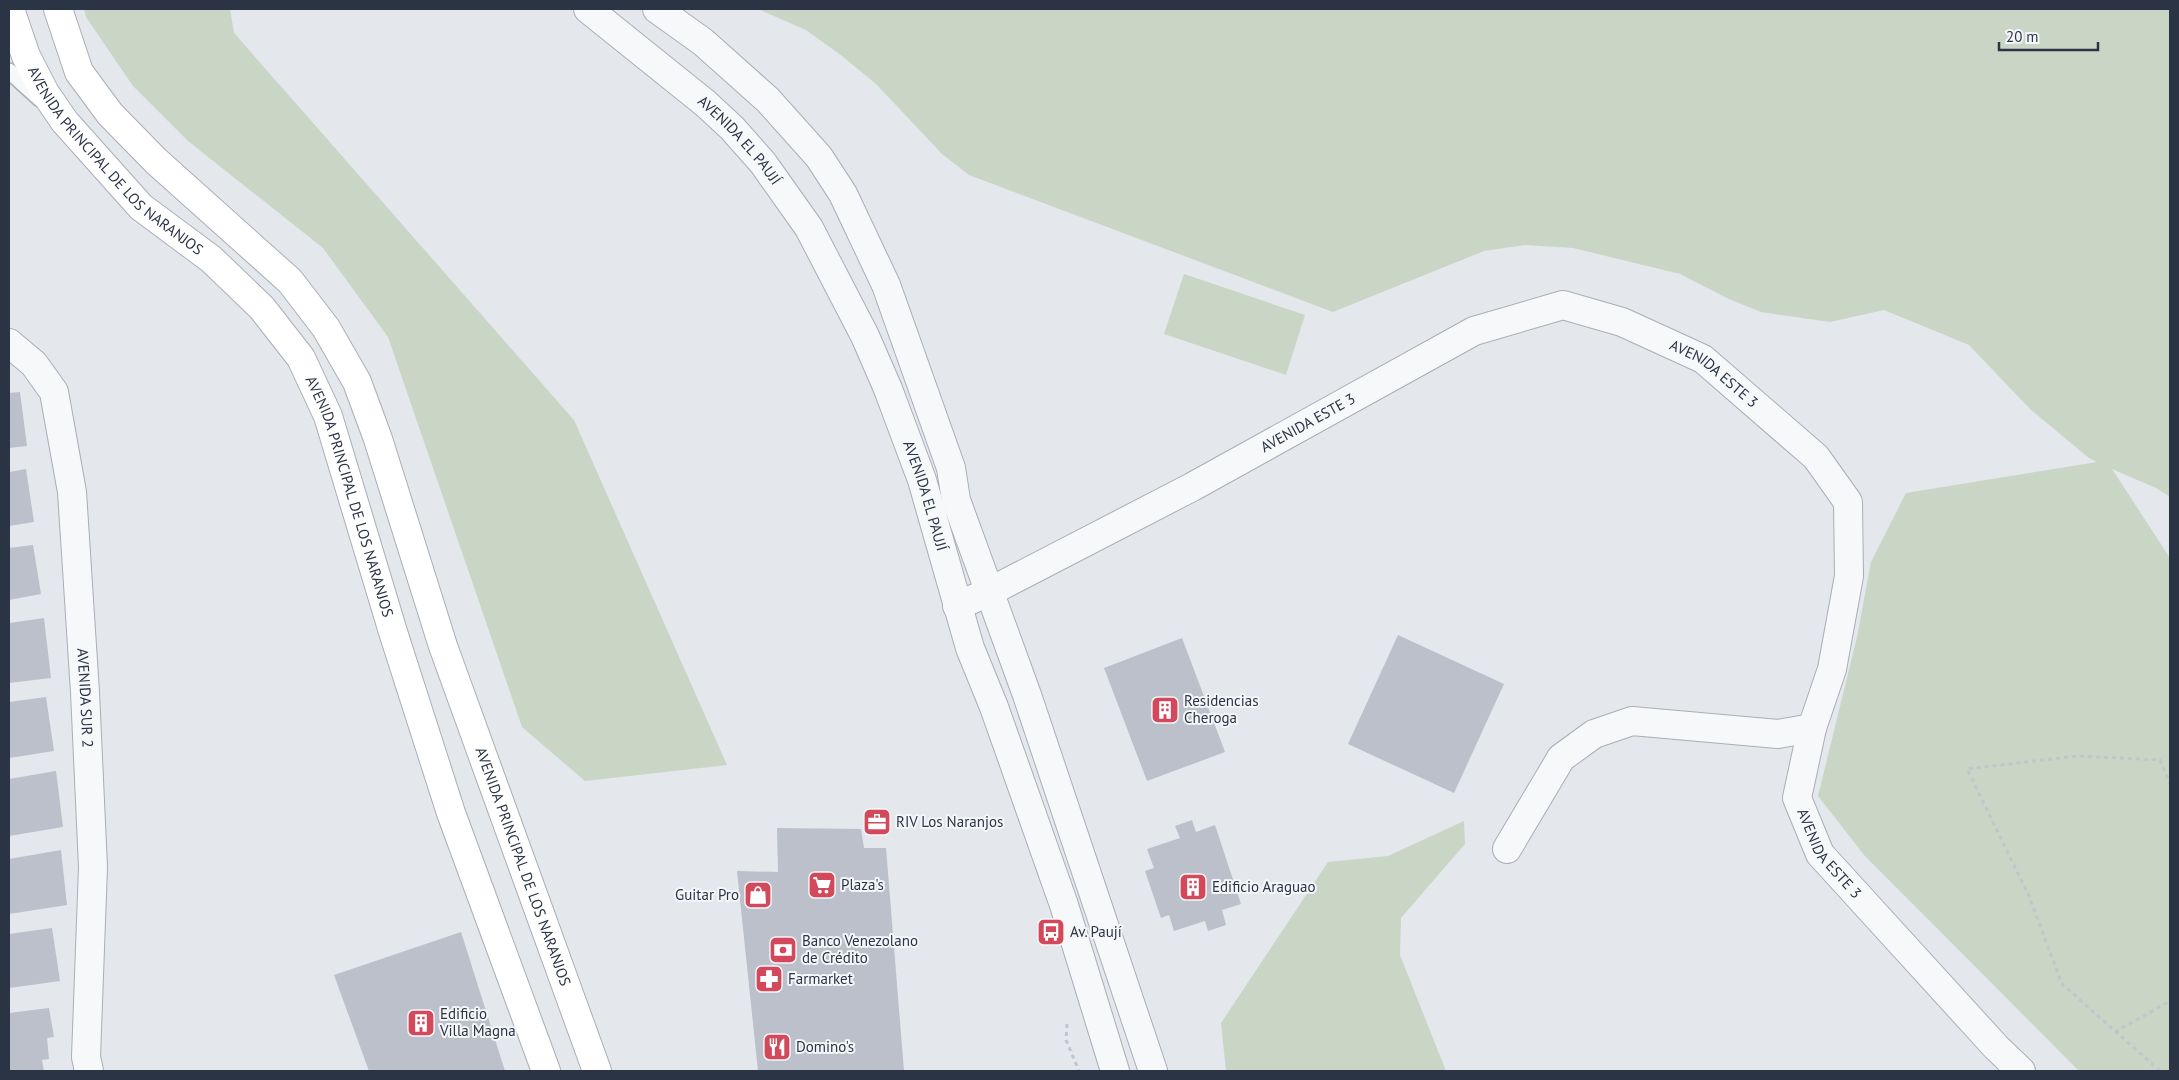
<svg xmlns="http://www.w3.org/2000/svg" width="2179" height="1080" font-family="'PT Sans',sans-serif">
  <rect width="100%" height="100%" fill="#e4e7ec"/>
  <!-- green -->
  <g fill="#c9d6c5">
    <path d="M84 9H230L234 33 574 420 727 765 585 781 522 727 388 337 323 248 188 141 133 86 86 17Z"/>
    <path d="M758 9H2170V497L2156 488 2112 469 2170 558V1071H2079L1864 855 1818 796 1857 637 1871 562 1906 493 2097 462 2089 458 2031 410 1969 345 1884 310 1830 322 1761 312 1729 299 1680 274 1573 248 1525 245 1484 251 1333 312 969 175 942 154 876 84 842 56 806 30Z"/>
    <path d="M1184 274 1305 315 1286 375 1164 334Z"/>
    <path d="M1464 821 1465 844 1401 918 1400 955 1446 1071H1226L1221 1023 1328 862 1388 856Z"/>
  </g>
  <!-- building -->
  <g fill="#bbc0ca">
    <path d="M20 392 27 446 9 448V393Z"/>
    <path d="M26 469 34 522 9 526V472Z"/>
    <path d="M33 545 41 594 9 600V548Z"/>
    <path d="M44 618 51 678 9 683V623Z"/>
    <path d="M1398 635 1504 684 1454 793 1348 744Z"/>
    <path d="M1182 638 1225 752 1147 781 1104 668Z"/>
    <path d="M46 697 54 751 9 758V702Z"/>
    <path d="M56 771 63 827 9 836V779Z"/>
    <path d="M1192 820 1196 832 1215 825 1241 904 1222 910 1226 925 1208 931 1205 921 1174 931 1169 915 1161 918 1145 871 1154 868 1147 849 1180 838 1175 826Z"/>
    <path d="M777 828 861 829 864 848H886L904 1071H758L737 871 778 872Z"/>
    <path d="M61 850 67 905 9 914V859Z"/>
    <path d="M52 928 60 981 9 988V934Z"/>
    <path d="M461 932 505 1071H369L334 975Z"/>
    <path d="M49 1008 54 1037 47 1038 49 1059 42 1060 44 1071H9V1013Z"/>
  </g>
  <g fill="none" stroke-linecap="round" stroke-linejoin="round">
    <defs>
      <path id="lane" d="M9 71 40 99"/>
      <g id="street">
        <path id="s1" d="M588 9 705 103 732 128 763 163 809 228 865 336 888 389 922 480 970 648 994 707 1064 905 1115 1071"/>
        <path d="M657 9 703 42 768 100 819 157 843 194 886 285 951 468 956 500 1027 695 1153 1071"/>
        <path id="s2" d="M9 343 34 364 54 392 72 492 85 692 93 867 86 1057 89 1071"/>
        <path id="s3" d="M957 606 989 592 1192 487 1474 331 1563 305 1622 322 1703 359 1816 457 1848 502 1849 576 1832 669 1812 728 1797 798 1820 854 1996 1047 2021 1071"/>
        <path d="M1507 849 1561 758 1594 734 1632 721 1778 734 1812 728"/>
      </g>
      <g id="secondary">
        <path id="s4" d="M10 9 26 56 45 93 65 122 141 207 211 259 262 308 301 358 328 416 393 632 451 813 546 1071"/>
        <path id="s5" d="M58 9 79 72 110 114 156 161 290 281 326 328 357 382 378 439 443 646 597 1071"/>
      </g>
    </defs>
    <!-- lane casing -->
    <use href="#lane" stroke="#a9aeb7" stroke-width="18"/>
    <!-- street casing -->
    <use href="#street" stroke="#a9aeb7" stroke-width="30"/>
    <!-- secondary casing -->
    <use href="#secondary" stroke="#a9aeb7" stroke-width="30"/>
    <!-- path -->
    <g stroke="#c2c5cb" stroke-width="3" stroke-dasharray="4 4" stroke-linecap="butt">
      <path d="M1067 1024 1066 1040 1079 1071"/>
      <path d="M2115 1032 2170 1001"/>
      <path d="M2160 1071 2062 984 2029 896 1967 769 2077 756 2160 760 2170 784"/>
    </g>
    <!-- lane -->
    <use href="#lane" stroke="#f7f8fa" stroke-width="15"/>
    <!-- street -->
    <use href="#street" stroke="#f7f8fa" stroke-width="28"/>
    <!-- secondary -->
    <use href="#secondary" stroke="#fff" stroke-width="28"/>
  </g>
  <!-- icons -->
  <defs>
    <symbol id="building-square" viewBox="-11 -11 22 22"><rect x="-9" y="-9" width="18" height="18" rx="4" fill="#d1495b" stroke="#f4f6f9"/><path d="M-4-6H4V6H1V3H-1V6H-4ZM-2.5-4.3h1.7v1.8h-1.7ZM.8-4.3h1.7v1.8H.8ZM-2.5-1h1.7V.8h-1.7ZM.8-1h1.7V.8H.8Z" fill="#fff"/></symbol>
    <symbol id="office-square" viewBox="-11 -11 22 22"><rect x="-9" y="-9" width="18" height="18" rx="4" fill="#d1495b" stroke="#f4f6f9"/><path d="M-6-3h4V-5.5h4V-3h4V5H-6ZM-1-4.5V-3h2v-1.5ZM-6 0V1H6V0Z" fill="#fff"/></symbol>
    <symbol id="supermarket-square" viewBox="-11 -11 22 22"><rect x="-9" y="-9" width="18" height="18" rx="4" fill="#d1495b" stroke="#f4f6f9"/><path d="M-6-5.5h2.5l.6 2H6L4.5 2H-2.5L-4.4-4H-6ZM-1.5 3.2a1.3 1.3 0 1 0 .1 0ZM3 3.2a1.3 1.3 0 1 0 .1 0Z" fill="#fff"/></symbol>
    <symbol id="shop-square" viewBox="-11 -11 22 22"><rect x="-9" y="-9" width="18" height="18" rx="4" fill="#d1495b" stroke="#f4f6f9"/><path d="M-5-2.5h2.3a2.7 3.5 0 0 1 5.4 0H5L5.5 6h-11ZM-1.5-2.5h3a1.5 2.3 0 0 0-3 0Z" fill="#fff"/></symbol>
    <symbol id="bus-square" viewBox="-11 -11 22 22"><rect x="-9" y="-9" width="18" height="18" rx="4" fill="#d1495b" stroke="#f4f6f9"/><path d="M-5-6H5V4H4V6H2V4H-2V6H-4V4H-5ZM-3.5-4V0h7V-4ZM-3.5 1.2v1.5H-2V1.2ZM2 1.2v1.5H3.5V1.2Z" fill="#fff"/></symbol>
    <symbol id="bank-square" viewBox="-11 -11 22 22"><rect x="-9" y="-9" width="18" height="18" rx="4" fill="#d1495b" stroke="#f4f6f9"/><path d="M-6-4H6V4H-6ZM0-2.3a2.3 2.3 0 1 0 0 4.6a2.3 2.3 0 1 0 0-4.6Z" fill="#fff"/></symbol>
    <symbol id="pharmacy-square" viewBox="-11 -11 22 22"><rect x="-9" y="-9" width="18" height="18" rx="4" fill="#d1495b" stroke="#f4f6f9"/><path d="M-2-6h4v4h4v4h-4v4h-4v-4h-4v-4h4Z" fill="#fff"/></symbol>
    <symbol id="restaurant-square" viewBox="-11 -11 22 22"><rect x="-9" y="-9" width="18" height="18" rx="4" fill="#d1495b" stroke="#f4f6f9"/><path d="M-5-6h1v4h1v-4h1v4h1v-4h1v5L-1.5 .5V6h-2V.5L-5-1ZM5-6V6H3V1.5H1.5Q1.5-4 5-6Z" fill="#fff"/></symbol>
  </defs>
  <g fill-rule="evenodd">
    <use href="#building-square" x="1149" y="694" width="32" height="32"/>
    <use href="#office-square" x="861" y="806" width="32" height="32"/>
    <use href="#supermarket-square" x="806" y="869" width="32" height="32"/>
    <use href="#building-square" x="1177" y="871" width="32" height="32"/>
    <use href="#shop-square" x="742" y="879" width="32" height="32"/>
    <use href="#bus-square" x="1035" y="916" width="32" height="32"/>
    <use href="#bank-square" x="767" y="934" width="32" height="32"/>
    <use href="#pharmacy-square" x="753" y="963" width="32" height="32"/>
    <use href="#building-square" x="405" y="1007" width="32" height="32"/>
    <use href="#restaurant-square" x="761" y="1031" width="32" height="32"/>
  </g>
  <g text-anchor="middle" stroke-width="4" stroke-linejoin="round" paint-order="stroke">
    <!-- street labels -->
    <g font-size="15" fill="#2b3445" stroke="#f4f6f9">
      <text dy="5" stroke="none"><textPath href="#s1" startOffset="201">AVENIDA EL PAUJÍ</textPath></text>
      <text dy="5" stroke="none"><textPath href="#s4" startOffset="189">AVENIDA PRINCIPAL DE LOS NARANJOS</textPath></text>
      <text dy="5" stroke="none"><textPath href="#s3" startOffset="846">AVENIDA ESTE 3</textPath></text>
      <text dy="5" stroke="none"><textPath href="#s3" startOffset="396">AVENIDA ESTE 3</textPath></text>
      <text dy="5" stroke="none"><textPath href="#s4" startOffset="609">AVENIDA PRINCIPAL DE LOS NARANJOS</textPath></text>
      <text dy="5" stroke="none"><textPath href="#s1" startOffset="606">AVENIDA EL PAUJÍ</textPath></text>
      <text dy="5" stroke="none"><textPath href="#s2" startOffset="375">AVENIDA SUR 2</textPath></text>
      <text dy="5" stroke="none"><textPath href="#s3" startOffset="1401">AVENIDA ESTE 3</textPath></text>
      <text dy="5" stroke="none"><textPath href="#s5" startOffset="998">AVENIDA PRINCIPAL DE LOS NARANJOS</textPath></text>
    </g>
    <!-- poi labels -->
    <g font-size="15" fill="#2b3445" stroke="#f4f6f9" text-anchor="start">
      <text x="1184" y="706">Residencias<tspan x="1184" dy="17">Cheroga</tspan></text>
      <text x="896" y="827">RIV Los Naranjos</text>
      <text x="841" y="890">Plaza's</text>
      <text x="1212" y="892">Edificio Araguao</text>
      <text x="739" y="900" text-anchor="end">Guitar Pro</text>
      <text x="1070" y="937">Av. Paují</text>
      <text x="802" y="946">Banco Venezolano<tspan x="802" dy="17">de Crédito</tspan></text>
      <text x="788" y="984">Farmarket</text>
      <text x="440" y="1019">Edificio<tspan x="440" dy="17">Villa Magna</tspan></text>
      <text x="796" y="1052">Domino's</text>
    </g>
  </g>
  <!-- border -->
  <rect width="2179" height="1080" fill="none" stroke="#2b3445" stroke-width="20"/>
  <!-- scale -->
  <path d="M1999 42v8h99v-8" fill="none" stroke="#2b3445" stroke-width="2.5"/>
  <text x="2006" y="42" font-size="15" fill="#2b3445" stroke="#f4f6f9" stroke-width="4" paint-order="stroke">20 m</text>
</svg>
